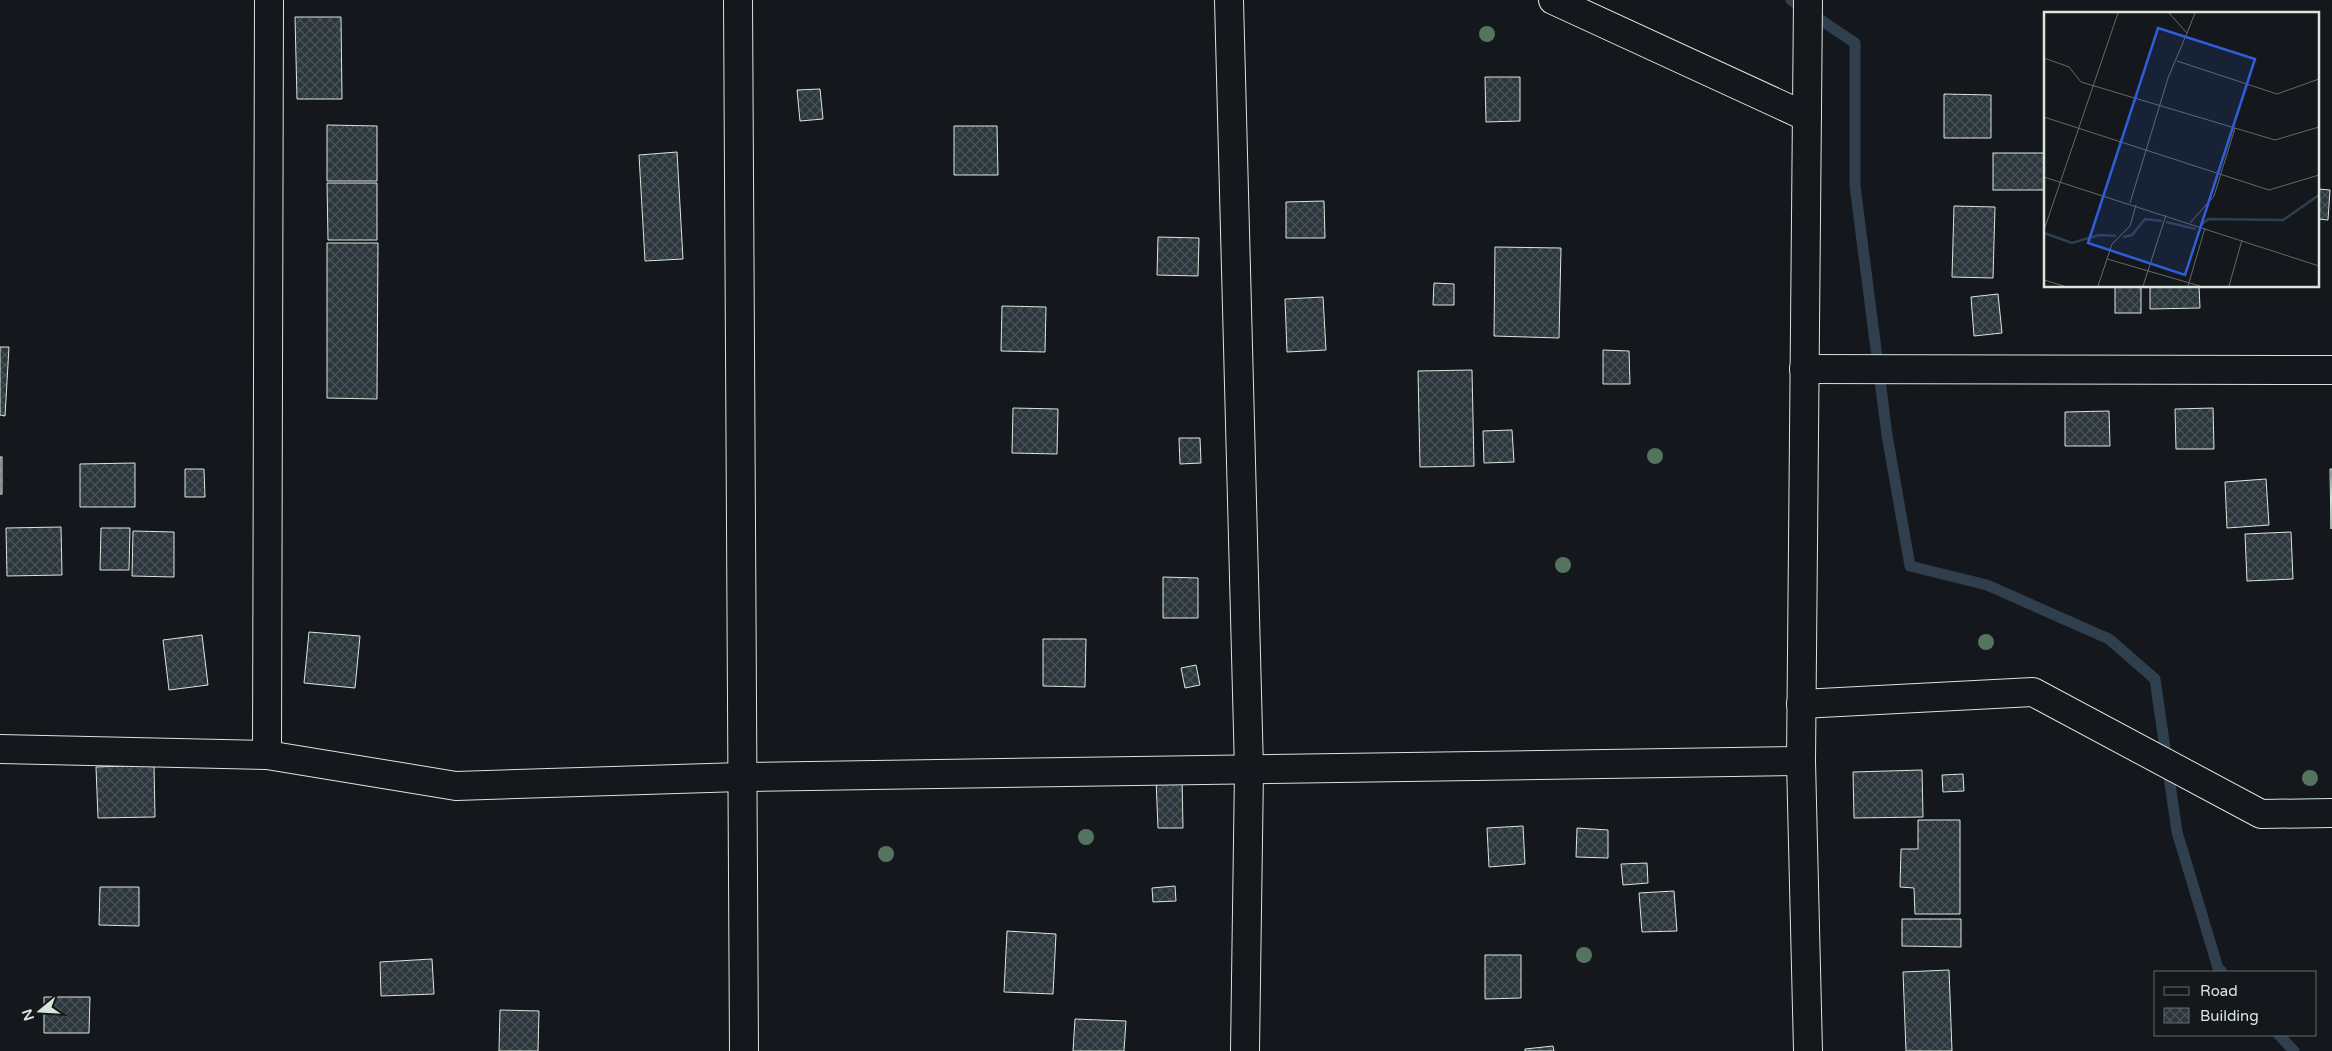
<svg xmlns="http://www.w3.org/2000/svg" width="2332" height="1051" font-family="'Varela Round',sans-serif">
  <defs>
    <pattern id="building-cross-hatch" width="8" height="8" patternUnits="userSpaceOnUse" patternTransform="scale(1.25)"><rect width="8" height="8" fill="#2c363c"/><path d="M0 0l8 8M0 8l8-8" fill="none" stroke="#4a5358"/></pattern>
  </defs>
  <rect width="100%" height="100%" fill="#14181c"/>
  <g fill="none" stroke-linecap="round" stroke-linejoin="round">
    <!-- stream -->
    <g stroke="#2f3f4d" stroke-width="11">
      <path d="M1791 0 1855 43V186L1887 435 1910 566 1987 585 2109 639 2155 679 2177 832 2218 968 2222 972"/>
      <path d="M2279 1035 2294 1051"/>
    </g>
  </g>
  <!-- building -->
  <g fill="url(#building-cross-hatch)" stroke="#d8e6dc">
    <path d="M295 17H341L342 99H297Z"/>
    <path d="M1485 77H1520V121L1486 122Z"/>
    <path d="M820 89 823 119 800 121 797 90Z"/>
    <path d="M1944 94 1991 95V138H1944Z"/>
    <path d="M327 125 377 126V181H327Z"/>
    <path d="M954 126H997L998 175H954Z"/>
    <path d="M677 152 683 259 645 261 639 155Z"/>
    <rect x="1993" y="153" width="53" height="37"/>
    <path d="M327 183H377V240H328Z"/>
    <path d="M2318 189 2330 190 2328 220 2318 219Z"/>
    <path d="M1324 201 1325 238H1286V202Z"/>
    <path d="M1954 206 1995 207 1993 278 1952 277Z"/>
    <path d="M1158 237 1199 238 1198 276 1157 275Z"/>
    <path d="M327 243H378L377 399 327 398Z"/>
    <path d="M1495 247 1561 248 1559 338 1494 336Z"/>
    <path d="M1434 283 1454 284V305H1433Z"/>
    <rect x="2115" y="286" width="26" height="27"/>
    <path d="M2150 286H2199L2200 308 2150 309Z"/>
    <path d="M1998 294 2002 333 1974 336 1971 297Z"/>
    <path d="M1323 297 1326 350 1287 352 1285 299Z"/>
    <path d="M1002 306 1046 307 1045 352 1001 351Z"/>
    <path d="M0 347H9L5 416 0 415Z"/>
    <path d="M1603 350 1629 351 1630 384H1603Z"/>
    <path d="M1472 370 1474 466 1420 467 1418 371Z"/>
    <path d="M1013 408 1058 409 1057 454 1012 453Z"/>
    <path d="M2213 408 2214 449H2176L2175 409Z"/>
    <path d="M2109 411 2110 446H2065V412Z"/>
    <path d="M1512 430 1514 462 1484 463 1483 431Z"/>
    <path d="M1179 438H1200L1201 463 1180 464Z"/>
    <rect x="0" y="457" width="2" height="37"/>
    <path d="M135 463V507H80V464Z"/>
    <path d="M185 469H204L205 497H185Z"/>
    <path d="M2330 469H2332L2331 529Z"/>
    <path d="M2266 479 2269 525 2227 528 2225 482Z"/>
    <path d="M61 527 62 575 7 576 6 528Z"/>
    <path d="M101 528H130L129 570H100Z"/>
    <path d="M133 531 174 532V577L132 576Z"/>
    <path d="M2291 532 2293 579 2247 581 2245 534Z"/>
    <path d="M1163 577 1198 578V618H1163Z"/>
    <path d="M309 632 360 636 355 688 304 683Z"/>
    <path d="M202 635 208 685 169 690 163 640Z"/>
    <path d="M1043 639H1086L1085 687 1043 686Z"/>
    <path d="M1196 665 1200 685 1185 688 1181 668Z"/>
    <path d="M154 765 155 817 98 818 96 767Z"/>
    <path d="M1922 770 1923 817 1854 818 1853 772Z"/>
    <path d="M1963 774 1964 791 1943 792 1942 775Z"/>
    <path d="M1182 778 1183 828H1158L1156 779Z"/>
    <path d="M1918 820H1960V914H1915L1914 888 1900 887 1901 849H1918Z"/>
    <path d="M1523 826 1525 864 1489 867 1487 828Z"/>
    <path d="M1577 828 1608 830V858L1576 857Z"/>
    <path d="M1647 863 1648 883 1623 885 1621 864Z"/>
    <path d="M1175 886 1176 901 1153 902 1152 888Z"/>
    <path d="M100 887H139V926L99 925Z"/>
    <path d="M1674 891 1677 931 1642 932 1639 893Z"/>
    <path d="M1902 919H1961V947L1902 946Z"/>
    <path d="M1007 931 1056 934 1053 994 1004 992Z"/>
    <path d="M1485 955H1521V998L1485 999Z"/>
    <path d="M432 959 434 994 381 996 380 962Z"/>
    <path d="M1949 970 1952 1051H1906L1903 972Z"/>
    <path d="M44 997H90L89 1033H44Z"/>
    <path d="M500 1010 539 1011 538 1051H499Z"/>
    <path d="M1075 1019 1126 1021 1124 1051H1073Z"/>
    <path d="M1553 1046 1554 1051H1525V1049Z"/>
  </g>
  <g fill="none" stroke-linecap="round" stroke-linejoin="round">
    <defs>
      <g id="minor">
        <path d="M738 0 744 1051"/>
        <path d="M1229 0 1249 770 1245 1051"/>
        <path d="M1553 0 1807 117"/>
        <path d="M1804 369 2332 370"/>
        <path d="M1801 704 2033 692 2261 814 2332 813"/>
        <path d="M0 749 267 755 456 786 741 777 1801 761"/>
        <path d="M267 755 269 0"/>
      </g>
      <path id="secondary" d="M1808 0 1801 761 1808 1051"/>
    </defs>
    <!-- minor casing -->
    <use href="#minor" stroke="#d8e6dc" stroke-width="30"/>
    <!-- secondary casing -->
    <use href="#secondary" stroke="#d8e6dc" stroke-width="30"/>
    <!-- minor -->
    <use href="#minor" stroke="#14181c" stroke-width="28"/>
    <!-- secondary -->
    <use href="#secondary" stroke="#14181c" stroke-width="28"/>
  </g>
  <!-- trees -->
  <g fill="#55745f">
    <circle cx="1487" cy="34" r="8"/>
    <circle cx="1655" cy="456" r="8"/>
    <circle cx="1563" cy="565" r="8"/>
    <circle cx="1986" cy="642" r="8"/>
    <circle cx="2310" cy="778" r="8"/>
    <circle cx="1086" cy="837" r="8"/>
    <circle cx="886" cy="854" r="8"/>
    <circle cx="1584" cy="955" r="8"/>
  </g>
  <!-- overview -->
  <g transform="translate(2044 12)">
    <rect width="275" height="275" fill="#14181c"/>
    <path fill="none" stroke="#2f3f4d" stroke-width="2.5" d="M122 210 152 217M157 213 164 207 239 208 275 183M0 221 28 231 55 223 72 224M79 225 88 223 101 207 118 209"/>
    <path fill="none" stroke="#626a69" stroke-width="1" d="M143 21 151 1M0 46 25 55 37 70 231 128 275 115M133 49 233 82 275 67M0 105 225 178 275 163M0 165 275 254M86 191 124 66 143 21 125 1M146 211 170 184 191 116M0 218 74 1M63 247 156 274M0 268 20 274M54 274 68 232 86 214 92 193M99 274 122 203M144 274 161 216M185 274 198 228"/>
    <path fill="#305dd8" fill-opacity="0.15" stroke="#305dd8" stroke-width="2.5" d="M114 16 211 47 141 263 44 231Z"/>
    <rect width="275" height="275" fill="none" stroke="#d8e6dc" stroke-width="2.5"/>
  </g>
  <!-- legend -->
  <rect x="2154" y="971" width="162" height="65" fill="#14181c" stroke="#626a69"/>
  <rect x="2164" y="987" width="25" height="8" fill="#14181c" stroke="#626a69"/>
  <text x="2200" y="996" font-size="15" fill="#d8e6dc">Road</text>
  <rect x="2164" y="1008" width="25" height="15" fill="url(#building-cross-hatch)" stroke="#626a69"/>
  <text x="2200" y="1021" font-size="15" fill="#d8e6dc">Building</text>
  <!-- north arrow -->
  <g transform="translate(40 1011) rotate(252)" stroke="#14181c" stroke-width="4" paint-order="stroke">
  <path d="M0-4L9 19L0 12L-9 19Z" fill="#d8e6dc"/>
  <text y="-8" font-size="14" font-weight="bold" text-anchor="middle" fill="#d8e6dc">N</text>
  </g>
</svg>
